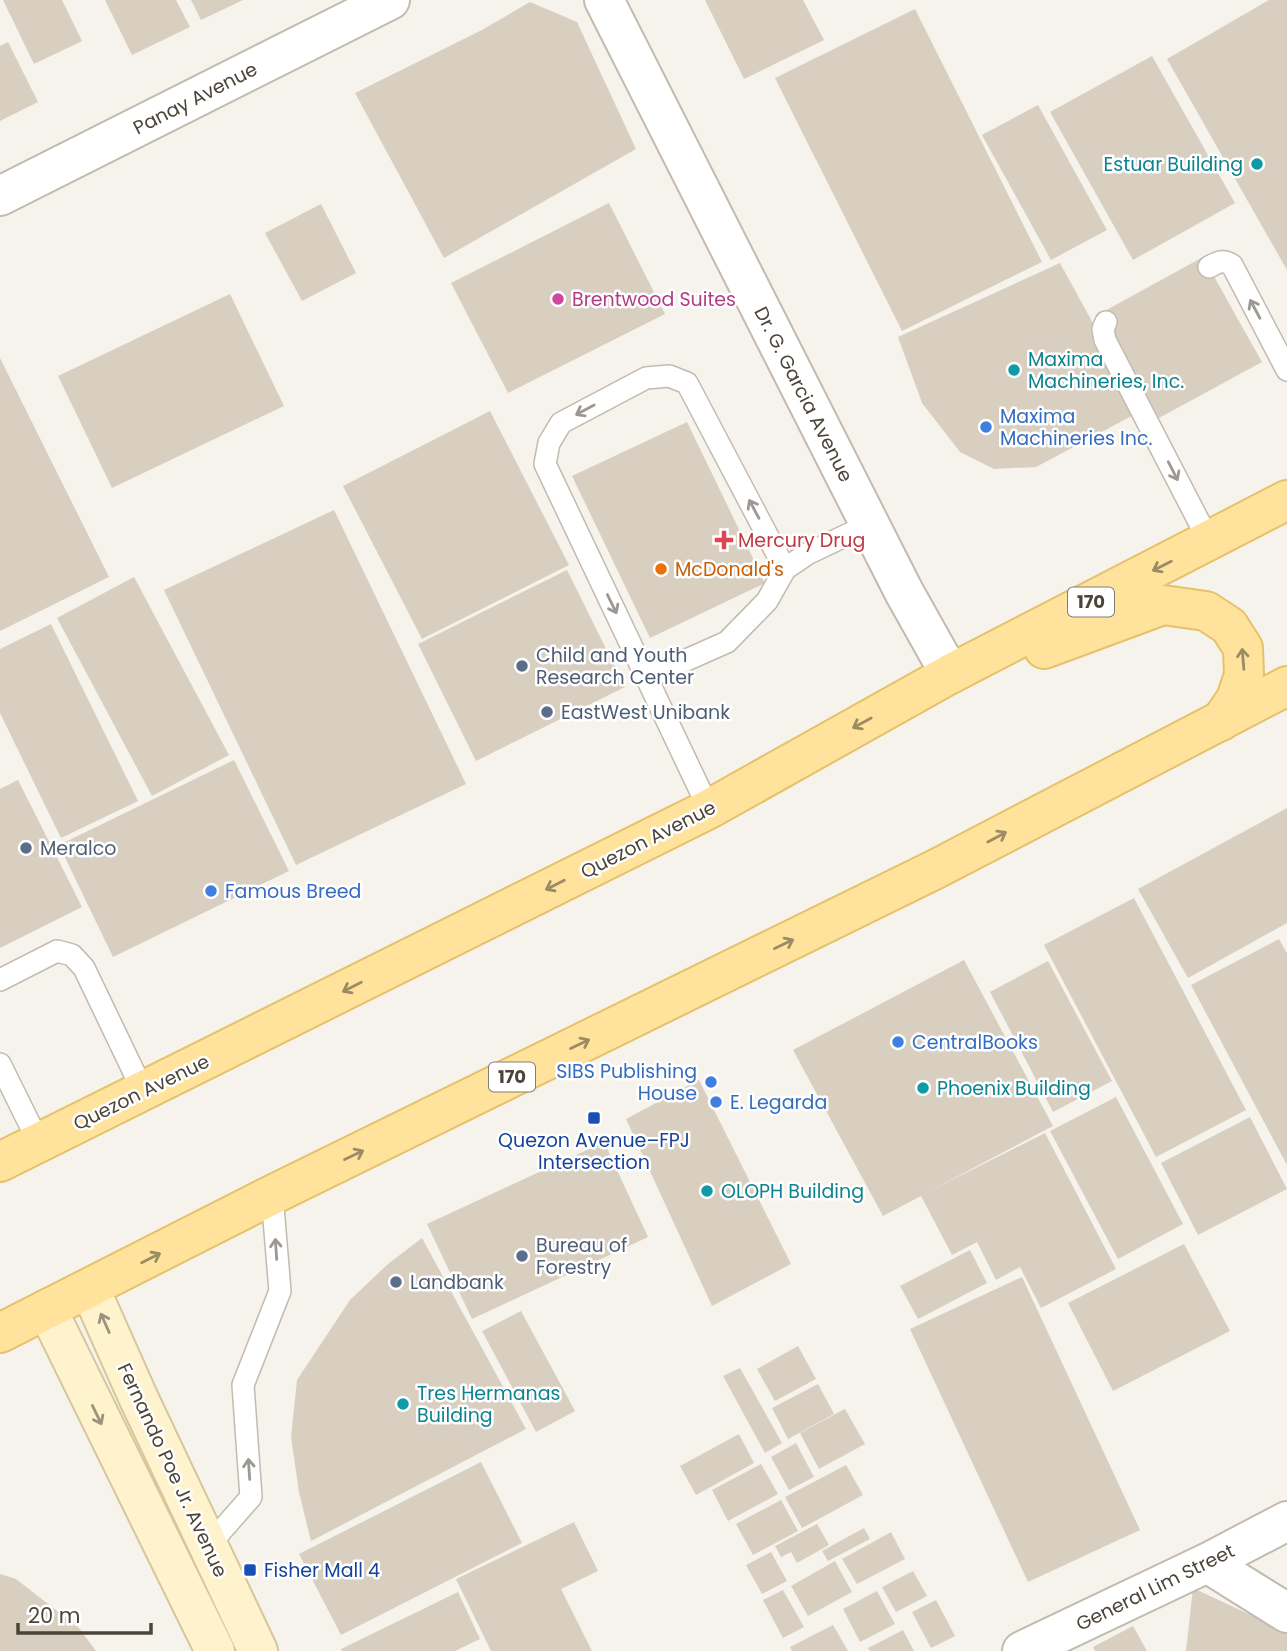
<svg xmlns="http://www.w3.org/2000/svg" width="1287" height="1651" font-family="Poppins,sans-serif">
  <rect width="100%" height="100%" fill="#f6f3ec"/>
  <!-- building -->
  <g fill="#d8cfc1">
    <path d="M3 0H62L82 41 34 64Z"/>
    <path d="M105 0H176L190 27 132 55Z"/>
    <path d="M191 0H243L201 20Z"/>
    <path d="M705 0H803L824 40 744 79Z"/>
    <path d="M1269 0H1287V270L1167 59Z"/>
    <path d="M530 2 577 22 636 149 444 258 355 93 482 30Z"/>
    <path d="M915 9 1042 262 902 331 775 78Z"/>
    <path d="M8 42 38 102 0 121V46Z"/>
    <path d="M1152 56 1235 203 1133 260 1050 112Z"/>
    <path d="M1038 105 1107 230 1051 260 982 135Z"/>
    <path d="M609 203 665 314 508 393 451 283Z"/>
    <path d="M321 204 356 273 302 301 265 233Z"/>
    <path d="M1203 257 1262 362 1159 418 1101 313Z"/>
    <path d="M1060 263 1141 411 1036 467 994 469 960 452 922 403 898 337Z"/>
    <path d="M230 294 284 406 112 488 58 376Z"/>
    <path d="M0 358 109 577 0 631Z"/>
    <path d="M490 411 569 565 422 639 343 486Z"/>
    <path d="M687 422 765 583 650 638 572 476Z"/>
    <path d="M334 510 466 784 296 865 164 590Z"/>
    <path d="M567 570 625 687 476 761 418 644Z"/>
    <path d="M134 577 229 755 152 796 57 618Z"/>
    <path d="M51 624 138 801 61 838 0 713V649Z"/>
    <path d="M234 760 289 871 113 957 59 845Z"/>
    <path d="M18 780 82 907 0 948V789Z"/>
    <path d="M1287 808V923L1188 978 1138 889Z"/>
    <path d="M1134 898 1246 1110 1156 1157 1044 945Z"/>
    <path d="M1279 939 1287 953V1165L1191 985Z"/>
    <path d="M964 960 1053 1126 930 1191 1045 1133 1116 1269 1041 1308 1020 1267 996 1280 977 1242 952 1255 921 1196 883 1216 793 1050Z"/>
    <path d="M1048 961 1112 1081 1053 1112 990 992Z"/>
    <path d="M699 1080 791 1264 712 1306 626 1119Z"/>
    <path d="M1116 1097 1183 1224 1118 1259 1050 1131Z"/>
    <path d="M1250 1117 1287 1189 1198 1235 1161 1163Z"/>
    <path d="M604 1142 648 1237 472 1319 427 1224Z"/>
    <path d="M422 1238 526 1429 311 1541 299 1492 291 1437 297 1380 350 1300 388 1264Z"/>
    <path d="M1184 1244 1230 1331 1113 1391 1068 1303Z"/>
    <path d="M970 1250 987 1283 918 1319 900 1286Z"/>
    <path d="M1022 1277 1140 1530 1028 1582 910 1329Z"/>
    <path d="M521 1311 575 1411 536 1432 482 1331Z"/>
    <path d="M798 1346 816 1379 775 1401 757 1369Z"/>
    <path d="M740 1368 782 1443 765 1453 723 1376Z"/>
    <path d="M818 1384 834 1414 788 1439 772 1408Z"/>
    <path d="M845 1409 865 1444 819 1469 800 1433Z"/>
    <path d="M739 1434 754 1463 696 1495 680 1466Z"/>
    <path d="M796 1443 814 1477 789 1490 771 1457Z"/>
    <path d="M481 1462 522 1543 341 1635 299 1554Z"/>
    <path d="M761 1464 778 1494 728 1521 712 1490Z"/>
    <path d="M846 1465 863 1495 802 1528 785 1497Z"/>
    <path d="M781 1500 798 1531 753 1555 736 1524Z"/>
    <path d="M574 1522 598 1571 561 1589 592 1651H491L456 1579Z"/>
    <path d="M817 1524 829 1545 797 1563 791 1552 781 1557 775 1546Z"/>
    <path d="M864 1528 870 1539 828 1561 822 1551Z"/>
    <path d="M891 1532 905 1559 857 1584 842 1559Z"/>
    <path d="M771 1552 787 1581 762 1594 746 1565Z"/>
    <path d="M835 1561 852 1592 808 1616 791 1586Z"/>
    <path d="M913 1571 927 1596 896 1612 882 1587Z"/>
    <path d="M0 1574 16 1579 79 1628 96 1651H0Z"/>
    <path d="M1193 1588 1287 1632V1651H1186Z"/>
    <path d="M783 1590 804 1627 783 1638 763 1600Z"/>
    <path d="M877 1591 895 1624 860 1642 843 1609Z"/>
    <path d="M458 1592 480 1639 455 1651H342L341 1649Z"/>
    <path d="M936 1600 955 1636 931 1648 912 1612Z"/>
    <path d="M833 1625 848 1651H792L790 1647Z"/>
    <path d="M1133 1626 1147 1651H1095L1093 1647Z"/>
    <path d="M903 1630 914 1651H870L868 1648Z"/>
  </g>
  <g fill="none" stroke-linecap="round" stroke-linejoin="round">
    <defs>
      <g id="lane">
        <path d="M1209 267C1218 262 1223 259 1232 265L1287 370"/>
        <path d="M1106 322 1103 329 1105 340 1209 541"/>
        <path d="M648 677 727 642 767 601 785 569 807 554 870 524"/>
        <path d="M709 809 545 464 549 443 561 423 646 378 669 376 687 383 785 569"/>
        <path d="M0 980 57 951 72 955 84 968 143 1091"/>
        <path d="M0 1064 39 1143"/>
        <path d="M208 1546 251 1497 243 1385 280 1291 272 1195"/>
      </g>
      <g id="street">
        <path d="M604 0 904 592 950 674"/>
        <path d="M0 196 390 0"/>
        <path d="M1207 1563 1287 1613"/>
        <path d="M1022 1651 1207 1563 1287 1521"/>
      </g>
      <g id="secondary">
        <path d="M90 1289 138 1397 258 1651"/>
        <path d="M47 1309 215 1651"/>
      </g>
      <g id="primary">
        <path d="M1044 649 1163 605 1206 611 1229 626 1243 648 1244 675 1236 699 1221 721"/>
        <path d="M0 1162 709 809 950 674 1287 500"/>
        <path d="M0 1333 272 1195 936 869 1287 686"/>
      </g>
    </defs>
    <!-- lane casing -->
    <use href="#lane" stroke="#c2bbae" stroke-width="24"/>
    <!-- street casing -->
    <use href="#street" stroke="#c2bbae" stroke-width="42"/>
    <!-- secondary casing -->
    <use href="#secondary" stroke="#d6c79b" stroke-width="42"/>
    <!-- primary casing -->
    <use href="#primary" stroke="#e6c16a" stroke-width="42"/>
    <!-- lane -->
    <use href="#lane" stroke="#fff" stroke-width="21"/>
    <!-- street -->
    <use href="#street" stroke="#fff" stroke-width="38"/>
    <!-- secondary -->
    <use href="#secondary" stroke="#fff3cd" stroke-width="38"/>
    <!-- primary -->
    <use href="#primary" stroke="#ffe39c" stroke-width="38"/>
  </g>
  <!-- one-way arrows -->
  <defs><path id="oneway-shaft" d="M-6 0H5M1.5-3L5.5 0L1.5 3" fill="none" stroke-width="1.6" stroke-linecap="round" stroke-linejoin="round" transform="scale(1.75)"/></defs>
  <g stroke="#9c9892">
    <use href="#oneway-shaft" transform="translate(1255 309) rotate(-118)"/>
    <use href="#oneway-shaft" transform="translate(585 410) rotate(152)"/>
    <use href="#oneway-shaft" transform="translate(1173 471) rotate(63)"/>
    <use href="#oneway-shaft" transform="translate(754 509) rotate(-118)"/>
    <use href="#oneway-shaft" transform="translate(612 604) rotate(64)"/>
    <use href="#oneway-shaft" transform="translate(276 1249) rotate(-94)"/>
    <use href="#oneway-shaft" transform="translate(249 1469) rotate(-94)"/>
  </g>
  <g stroke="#9c8c66">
    <use href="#oneway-shaft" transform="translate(1162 566) rotate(153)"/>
    <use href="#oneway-shaft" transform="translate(1243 659) rotate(-95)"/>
    <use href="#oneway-shaft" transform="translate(862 723) rotate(151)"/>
    <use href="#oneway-shaft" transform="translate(997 837) rotate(-28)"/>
    <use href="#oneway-shaft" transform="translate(555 885) rotate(153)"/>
    <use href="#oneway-shaft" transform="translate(784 944) rotate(-26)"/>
    <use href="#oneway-shaft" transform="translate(352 987) rotate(153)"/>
    <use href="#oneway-shaft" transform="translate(580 1044) rotate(-26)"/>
    <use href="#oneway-shaft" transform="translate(354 1155) rotate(-26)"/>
    <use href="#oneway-shaft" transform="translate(151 1258) rotate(-27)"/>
  </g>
  <g stroke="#9c937c">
    <use href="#oneway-shaft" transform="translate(105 1323) rotate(-114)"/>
    <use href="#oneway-shaft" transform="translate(97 1415) rotate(64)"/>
  </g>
  <!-- markers -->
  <g fill="#0f9aa8" stroke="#fff" stroke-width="2.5">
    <circle cx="1257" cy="164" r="7"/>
    <circle cx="1014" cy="370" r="7"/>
    <circle cx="923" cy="1088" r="7"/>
    <circle cx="707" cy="1191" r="7"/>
    <circle cx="403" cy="1404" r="7"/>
  </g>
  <circle fill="#d1479c" stroke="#fff" stroke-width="2.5" cx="558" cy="299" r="7"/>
  <g fill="#3f7fe0" stroke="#fff" stroke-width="2.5">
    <circle cx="986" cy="427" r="7"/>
    <circle cx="211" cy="891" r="7"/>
    <circle cx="898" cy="1042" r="7"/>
    <circle cx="711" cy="1082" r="7"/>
    <circle cx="716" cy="1102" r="7"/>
  </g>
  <path fill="#e0444e" stroke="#fff" stroke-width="2.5" d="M720.5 529.5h7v7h7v7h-7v7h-7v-7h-7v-7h7z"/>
  <circle fill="#e8710a" stroke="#fff" stroke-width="2.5" cx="661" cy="569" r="7"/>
  <g fill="#5c6f8a" stroke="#fff" stroke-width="2.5">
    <circle cx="522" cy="666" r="7"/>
    <circle cx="547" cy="712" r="7"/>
    <circle cx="26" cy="848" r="7"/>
    <circle cx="522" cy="1256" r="7"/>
    <circle cx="396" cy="1282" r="7"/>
  </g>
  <g fill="#1a4fb4" stroke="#fff" stroke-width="2.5">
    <rect x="587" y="1111" width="14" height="14" rx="3.5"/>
    <rect x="243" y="1563" width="14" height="14" rx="3.5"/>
  </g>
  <g text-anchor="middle" stroke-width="5" stroke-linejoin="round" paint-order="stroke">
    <!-- shield labels -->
    <g fill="#fff" stroke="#817c74" stroke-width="2">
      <rect x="1068" y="587.5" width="46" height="29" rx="5"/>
      <rect x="489" y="1062.5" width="46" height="29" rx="5"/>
    </g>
    <g font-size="18" font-weight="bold" fill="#4b4439">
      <text x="1091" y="608">170</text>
      <text x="512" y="1083">170</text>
    </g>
    <!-- street labels -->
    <g font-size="19" fill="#4b4439" stroke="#fff">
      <text transform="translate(195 98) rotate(-27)" y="7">Panay Avenue</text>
      <text transform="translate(804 394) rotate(63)" y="7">Dr. G. Garcia Avenue</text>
      <text transform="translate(648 839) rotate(-27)" y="7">Quezon Avenue</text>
      <text transform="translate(141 1092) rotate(-26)" y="7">Quezon Avenue</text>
      <text transform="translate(173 1470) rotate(65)" y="7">Fernando Poe Jr. Avenue</text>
      <text transform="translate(1155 1587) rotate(-26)" y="7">General Lim Street</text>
    </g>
    <!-- culture labels -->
    <g font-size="19" fill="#0d838f" stroke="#fff" text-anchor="start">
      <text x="1243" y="171" text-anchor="end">Estuar Building</text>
      <text x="1028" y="366">Maxima<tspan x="1028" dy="22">Machineries, Inc.</tspan></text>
      <text x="937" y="1095">Phoenix Building</text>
      <text x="721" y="1198">OLOPH Building</text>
      <text x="417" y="1400">Tres Hermanas<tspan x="417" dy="22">Building</tspan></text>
    </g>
    <!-- hotel labels -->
    <g font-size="19" fill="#b23c85" stroke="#fff" text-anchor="start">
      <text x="572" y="306">Brentwood Suites</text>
    </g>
    <!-- shop labels -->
    <g font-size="19" fill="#366cbe" stroke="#fff" text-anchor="start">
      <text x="1000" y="423">Maxima<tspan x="1000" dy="22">Machineries Inc.</tspan></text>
      <text x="225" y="898">Famous Breed</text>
      <text x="912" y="1049">CentralBooks</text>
      <text x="697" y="1078" text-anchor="end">SIBS Publishing<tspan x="697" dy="22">House</tspan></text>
      <text x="730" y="1109">E. Legarda</text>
    </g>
    <!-- health labels -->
    <g font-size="19" fill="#be3a42" stroke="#fff" text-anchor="start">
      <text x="738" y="547">Mercury Drug</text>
    </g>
    <!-- food labels -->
    <g font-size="19" fill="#c56008" stroke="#fff" text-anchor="start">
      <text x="675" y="576">McDonald's</text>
    </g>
    <!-- service labels -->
    <g font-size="19" fill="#4e5e75" stroke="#fff" text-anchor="start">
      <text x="536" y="662">Child and Youth<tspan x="536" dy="22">Research Center</tspan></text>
      <text x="561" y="719">EastWest Unibank</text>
      <text x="40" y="855">Meralco</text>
      <text x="536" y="1252">Bureau of<tspan x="536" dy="22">Forestry</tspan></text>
      <text x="410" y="1289">Landbank</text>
    </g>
    <!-- transit labels -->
    <g font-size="19" fill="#164399" stroke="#fff">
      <text x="594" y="1147">Quezon Avenue–FPJ<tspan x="594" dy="22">Intersection</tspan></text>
      <text x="264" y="1577" text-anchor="start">Fisher Mall 4</text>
    </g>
  </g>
  <!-- scale -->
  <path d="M18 1623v10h133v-10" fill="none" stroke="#4b4439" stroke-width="3.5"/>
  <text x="28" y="1623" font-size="21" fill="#4b4439" stroke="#ffffff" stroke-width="5" paint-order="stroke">20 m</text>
</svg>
